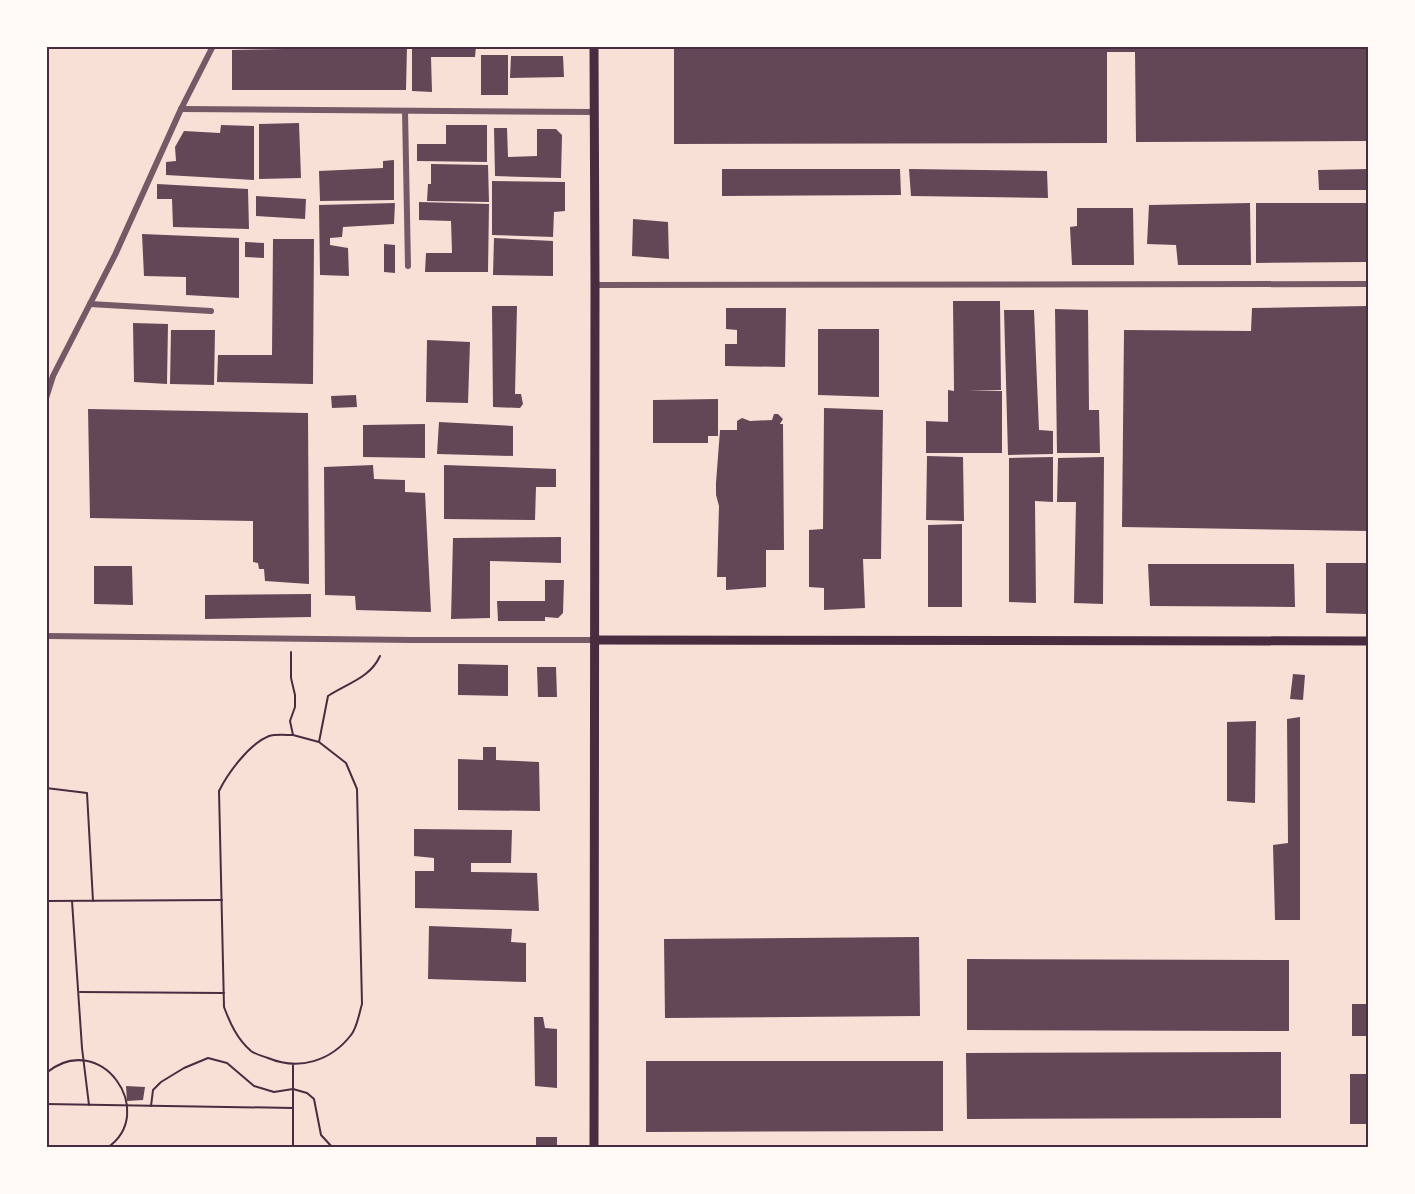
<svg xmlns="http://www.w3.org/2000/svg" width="1415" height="1194" font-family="Spectral,serif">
  <rect width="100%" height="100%" fill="#f7e1d7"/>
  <!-- building -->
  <g fill="#644757">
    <path d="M348 46H407L406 90H232V50L348 48Z"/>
    <path d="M412 46H476L475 57H431L432 92 412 91Z"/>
    <path d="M674 46H1368V141L1136 142 1135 52H1107V143L674 144Z"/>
    <rect x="481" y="55" width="27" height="40"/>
    <path d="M511 56H563L564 77 510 78Z"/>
    <path d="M299 123 301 178 259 179V124Z"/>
    <path d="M221 125 254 126V180L166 175V162L176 161 175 147 184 131 220 133Z"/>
    <path d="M446 125H487V162L417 161V144H446Z"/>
    <path d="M494 128H507L508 157 537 156V129H556L562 135 561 178 495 176Z"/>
    <path d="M394 160V200L320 201 319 171 383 168V161Z"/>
    <path d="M431 164 488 165 489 202 427 201 428 184H431Z"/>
    <path d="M722 169H900L901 195 722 196Z"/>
    <path d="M909 169 1047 171 1048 198 911 196Z"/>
    <path d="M1368 169V190H1319L1318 170Z"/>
    <path d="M492 181 565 182V211L554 212 553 237 492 235Z"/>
    <path d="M157 184 248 189 249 229 173 227 172 199H157Z"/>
    <path d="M256 196 306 199 305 219 256 216Z"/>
    <path d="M419 202 489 204 488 272H425L426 253H452L451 221 419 220Z"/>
    <path d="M395 203 394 224 343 227 342 237 330 238V245L348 248 349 276 320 275 319 205Z"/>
    <path d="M1250 203 1251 265H1178L1176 245 1147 244 1149 205Z"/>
    <path d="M1256 203H1367V262L1256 263Z"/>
    <path d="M1077 208H1133L1134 265H1072L1070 227 1077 226Z"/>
    <path d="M633 219 668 222 669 259 632 256Z"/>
    <path d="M142 234 239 238V298L186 295V277L144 276Z"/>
    <path d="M494 238 553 241V276L493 275Z"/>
    <path d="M273 239H314L313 384 217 382 218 355H272Z"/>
    <path d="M245 242 264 243V258L245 257Z"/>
    <path d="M384 244 395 245V273L384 272Z"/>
    <path d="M953 301H1000L1001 390 968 391H1002V453H926V421L948 422V390L954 391Z"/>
    <path d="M492 306H517L515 394H521L523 404 520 408 493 407Z"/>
    <path d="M1368 306V531L1122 527 1124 330 1251 331 1252 308Z"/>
    <path d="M726 308H786L785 367 725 366V344H737V330L726 329Z"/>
    <path d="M1055 309 1088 310 1089 410H1099L1100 453H1057Z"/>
    <path d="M1004 310H1034L1039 430 1053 431V454L1008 455Z"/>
    <path d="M133 323 168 324 167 384 134 382Z"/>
    <path d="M818 329H879V397L818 395Z"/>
    <path d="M171 330H215L214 385 170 384Z"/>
    <path d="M427 340 470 342 468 403 426 402Z"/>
    <path d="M356 395 357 407 332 408 331 396Z"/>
    <path d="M718 399V436H708V443H653V400Z"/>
    <path d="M824 408 883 410 881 559H863L865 608 824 610V588L809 587V530L823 529Z"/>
    <path d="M88 409 308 413 309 584 265 581 264 569H259L258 563 253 562V521L90 518Z"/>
    <path d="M774 414H778L783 419 780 424H783L784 550H766V587L726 590V577H717L719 506 716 495V483L720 430H737V421L742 418 750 421 772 420Z"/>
    <path d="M439 422 513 426V456L437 454Z"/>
    <path d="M425 424V458L363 457V425Z"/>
    <path d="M927 456 963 457 964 521 926 520Z"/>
    <path d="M1053 457V502L1035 501 1036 603 1009 602V458Z"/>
    <path d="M1104 457 1103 604 1074 603 1076 502H1057L1058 458Z"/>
    <path d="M373 465 374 479 405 480V492L425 493 431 612 356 610 355 596 325 595 324 467Z"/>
    <path d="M444 465 556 469V487H536L535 520 444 519Z"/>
    <path d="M962 524V607H928V525Z"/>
    <path d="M561 537V563L490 561V618L451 619 453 538Z"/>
    <path d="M1326 563H1368V614L1326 613Z"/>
    <path d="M1148 564H1294L1295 607 1150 606Z"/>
    <path d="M94 566H132L133 605 94 604Z"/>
    <path d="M545 580H564L563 613 558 618 545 617V621H498L497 601H545Z"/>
    <path d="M311 594V617L205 619V595Z"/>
    <path d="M458 664 508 665V696L458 695Z"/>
    <path d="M537 667H556L557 697H538Z"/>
    <path d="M1293 674 1305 675 1303 700 1290 699Z"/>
    <path d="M1300 717V920H1275L1273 845 1288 843 1287 719Z"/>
    <path d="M1256 721 1255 803 1227 801V722Z"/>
    <path d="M483 747H496V760L539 762 540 811 458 810V759L483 760Z"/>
    <path d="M414 829 512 830 511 863H471V872L537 873 539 911 415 908V871H434V858L414 856Z"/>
    <path d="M429 926 512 929 511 942 526 943V982L428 979Z"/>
    <path d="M919 937 920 1016 665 1018 664 939Z"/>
    <path d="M967 959 1289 960V1031L967 1030Z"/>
    <rect x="1352" y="1004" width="16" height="32"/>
    <path d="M534 1017H543L545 1028 557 1029V1088L535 1086Z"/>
    <path d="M1281 1052V1118L967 1119 966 1053Z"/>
    <path d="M646 1061H943V1131L646 1132Z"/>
    <rect x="1350" y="1074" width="18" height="50"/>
    <path d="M126 1086 145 1087 143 1100 127 1101Z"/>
    <rect x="536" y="1137" width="21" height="11"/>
  </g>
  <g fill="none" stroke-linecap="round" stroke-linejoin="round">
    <!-- path -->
    <g stroke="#4a2c40" stroke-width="2">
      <path d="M291 652V678L295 695V707L290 721 293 735"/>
      <path d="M293 735 319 742 346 763 357 789 362 1004C359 1014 357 1028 351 1035 331 1061 299 1071 268 1058 262 1056 255 1054 251 1051 237 1039 230 1023 224 1007L219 791C228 773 249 744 269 736 275 734 286 735 293 735Z"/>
      <path d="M319 742 328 696C348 683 370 678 380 656"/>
      <path d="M46 788 87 793 93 901"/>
      <path d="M46 901 222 900"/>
      <path d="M72 901 82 1048 89 1105"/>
      <path d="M80 992 224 993"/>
      <path d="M46 1073C101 1028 159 1113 107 1148"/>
      <path d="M46 1104 293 1108"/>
      <path d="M151 1106 153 1090 161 1082 184 1068 208 1058 227 1063 254 1086 274 1092 293 1089 307 1093 314 1099 321 1135 333 1148"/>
      <path d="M46 1143 51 1148"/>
      <path d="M293 1148V1065"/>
    </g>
    <!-- minor -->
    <g stroke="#755966" stroke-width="6">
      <path d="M181 109 594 112"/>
      <path d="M405 111 408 266"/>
      <path d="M595 285 1368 284"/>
      <path d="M90 304 211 311"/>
      <path d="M46 398 53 376 115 255 181 109 213 46"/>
      <path d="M46 636 412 640H595"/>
    </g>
    <!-- secondary -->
    <g stroke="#4a2c40" stroke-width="9">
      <path d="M594 46 595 285 594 1148"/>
      <path d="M595 640 1368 641"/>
    </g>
  </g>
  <!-- border -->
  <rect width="1415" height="1194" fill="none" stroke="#fffaf5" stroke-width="96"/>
  <rect x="48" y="48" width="1319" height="1098" fill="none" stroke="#4a2c40" stroke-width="2"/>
</svg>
